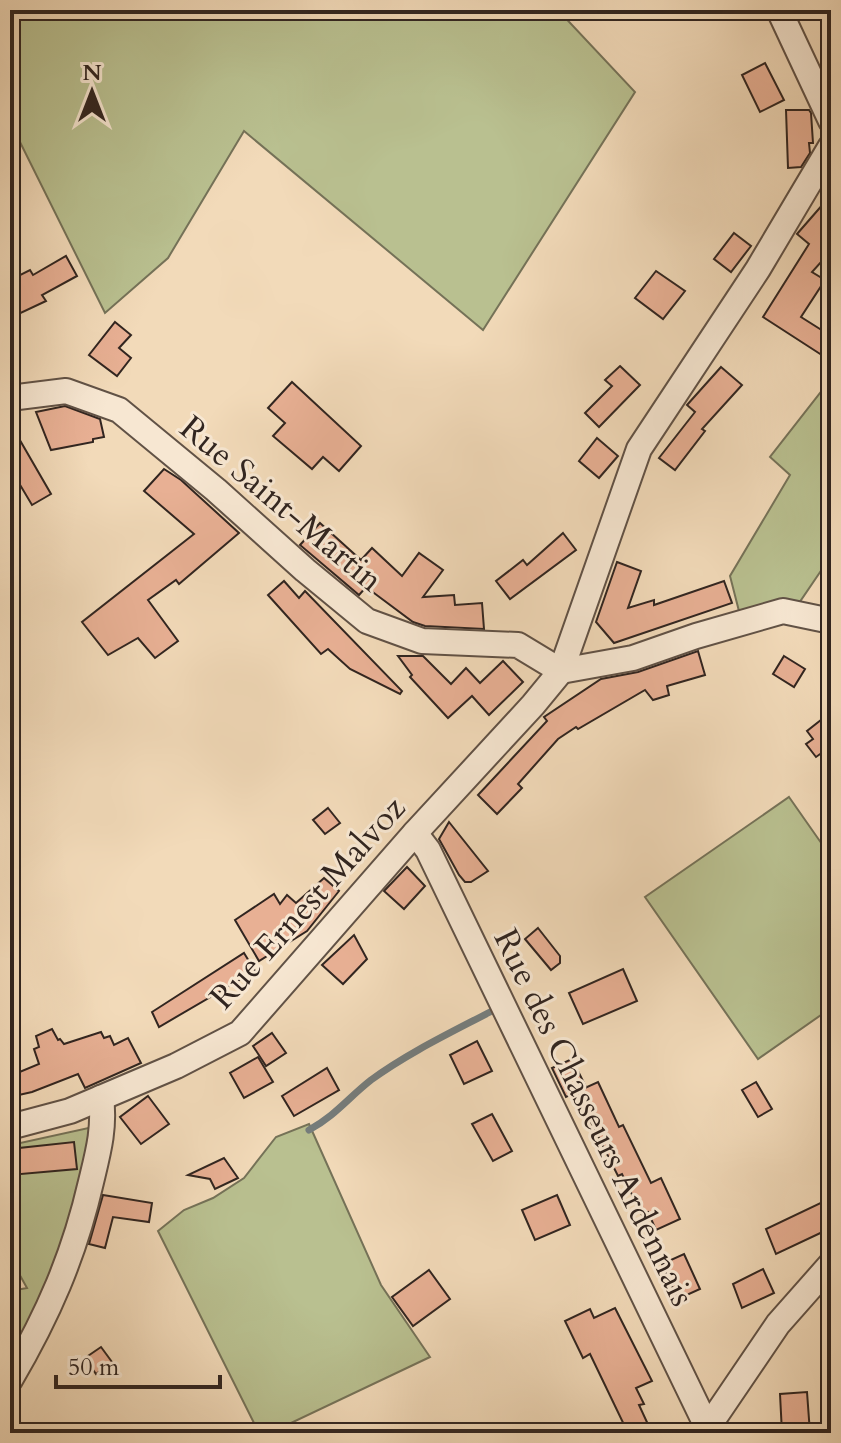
<svg xmlns="http://www.w3.org/2000/svg" width="841" height="1443" font-family="Cardo,serif">
  <rect width="100%" height="100%" fill="#f2dab9"/>
  <filter id="stains"><feTurbulence type="fractalNoise" baseFrequency=".0025" numOctaves="4"/><feColorMatrix values="0 0 0 0 .2 0 0 0 0 .09 0 0 0 0 .02 0 0 0 .5 -.17"/></filter>
  <radialGradient id="worn" r=".72"><stop offset=".6" stop-color="#630" stop-opacity="0"/><stop offset="1" stop-color="#630" stop-opacity=".3"/></radialGradient>
  <!-- green -->
  <g fill="#b9c090" stroke="#757258" stroke-width="2">
    <path d="M10 10H558L635 92 483 330 244 131 168 258 105 313 10 122Z"/>
    <path d="M831 379V556L799 603 740 615 730 576 790 475 770 457Z"/>
    <path d="M789 797 831 857V1008L758 1059 645 897Z"/>
    <path d="M309 1124 381 1285 430 1357 270 1433H259L158 1231 184 1210 213 1198 244 1178 276 1137Z"/>
    <path d="M93 1127 73 1230 10 1364V1291L27 1288 17 1270 11 1145Z"/>
  </g>
  <g fill="none" stroke-linecap="round" stroke-linejoin="round">
    <!-- stream -->
    <g stroke="#757d7d" stroke-width="7">
      <path d="M309 1130C336 1115 348 1098 371 1080 408 1053 450 1033 490 1012"/>
      <path d="M10 1275 15 1272"/>
    </g>
  </g>
  <!-- building -->
  <g fill="#e8b094" stroke="#312520" stroke-width="2">
    <path d="M765 63 784 100 760 112 742 75Z"/>
    <path d="M786 110H809L811 113 813 143H809L810 153 801 167 788 168Z"/>
    <path d="M831 195V251L812 272 825 280 801 317 831 336V361L763 317 809 244 797 234Z"/>
    <path d="M734 233 751 246 731 272 714 259Z"/>
    <path d="M66 256 77 276 42 295 46 301 10 318V280L30 270 33 275Z"/>
    <path d="M656 271 685 291 663 319 635 298Z"/>
    <path d="M115 322 131 335 119 348 131 358 117 376 89 355Z"/>
    <path d="M620 366 640 385 599 427 585 413 612 386 605 380Z"/>
    <path d="M721 367 742 385 702 429 705 431 675 470 659 458 695 412 687 405Z"/>
    <path d="M292 382 361 446 339 471 323 457 312 469 273 436 285 423 268 408Z"/>
    <path d="M65 406 100 419 104 437 93 439V442L51 450 36 412Z"/>
    <path d="M10 423 51 494 32 505 10 468Z"/>
    <path d="M597 438 618 456 599 478 579 461Z"/>
    <path d="M164 469 181 480 239 533 179 584 176 580 148 600 178 641 155 658 138 638 108 655 82 622 194 534 144 491Z"/>
    <path d="M320 523 361 560 372 548 402 576 419 553 443 570 423 597 454 595 455 605 482 603 484 629 425 626 413 622 366 587 359 595 300 545Z"/>
    <path d="M563 533 576 550 510 599 496 581 523 560 527 565Z"/>
    <path d="M617 562 641 571 628 608 654 600V605L724 581 732 603 614 643 596 622Z"/>
    <path d="M284 581 299 598 305 591 402 691 400 694 350 669 328 649 321 654 268 595Z"/>
    <path d="M698 651 705 675 667 686 669 695 653 700 645 690 578 729 576 727 558 739 518 784 522 788 497 814 478 795 547 721 544 717 601 679 638 672Z"/>
    <path d="M398 656H423L451 684 466 668 480 683 503 661 523 682 489 715 472 696 448 718 410 677 412 675Z"/>
    <path d="M784 656 805 669 794 687 773 674Z"/>
    <path d="M831 712V762L823 752 816 757 806 744 813 739 807 731Z"/>
    <path d="M328 808 340 823 325 834 313 820Z"/>
    <path d="M449 822 488 871 471 882H465L459 875 439 839Z"/>
    <path d="M407 867 425 886 404 909 384 891Z"/>
    <path d="M324 878 339 891 307 931 259 961 235 920 274 894 280 904 287 895 296 903Z"/>
    <path d="M538 928 560 956V963L551 970 525 939Z"/>
    <path d="M354 935 367 959 343 984 322 965Z"/>
    <path d="M244 953 255 971 159 1027 152 1012Z"/>
    <path d="M623 969 637 1001 583 1024 569 993Z"/>
    <path d="M52 1029 58 1040 60 1039 64 1044 101 1032 104 1038 110 1036 114 1045 128 1038 141 1063 85 1088 78 1074 32 1092 10 1097V1076L39 1064 34 1049 39 1047 36 1036Z"/>
    <path d="M272 1033 286 1053 266 1066 253 1046Z"/>
    <path d="M477 1041 492 1071 464 1084 450 1055Z"/>
    <path d="M258 1057 273 1082 244 1098 230 1073Z"/>
    <path d="M572 1059 586 1087 566 1097 552 1068Z"/>
    <path d="M327 1068 339 1090 294 1116 282 1096Z"/>
    <path d="M598 1082 619 1127 623 1125 651 1183 661 1178 680 1219 656 1230 648 1212 642 1215 622 1174 618 1176 576 1092Z"/>
    <path d="M756 1082 772 1109 758 1117 742 1090Z"/>
    <path d="M148 1096 169 1124 141 1144 120 1117Z"/>
    <path d="M492 1114 512 1151 493 1161 472 1124Z"/>
    <path d="M74 1142 77 1169 10 1175V1149Z"/>
    <path d="M224 1158 238 1178 215 1189 210 1179 188 1175Z"/>
    <path d="M103 1195 152 1203 149 1222 113 1217 105 1248 89 1244Z"/>
    <path d="M557 1195 570 1225 535 1240 522 1210Z"/>
    <path d="M831 1198V1228L776 1254 766 1229Z"/>
    <path d="M684 1254 700 1289 678 1299 662 1264Z"/>
    <path d="M763 1269 774 1293 742 1308 733 1284Z"/>
    <path d="M429 1270 450 1299 413 1326 392 1297Z"/>
    <path d="M615 1308 652 1381 636 1388 644 1404 639 1405 652 1433H628L590 1354 583 1358 565 1321 590 1309 594 1318Z"/>
    <path d="M101 1347 112 1362 96 1374 85 1358Z"/>
    <path d="M807 1392 810 1433H782L780 1394Z"/>
  </g>
  <g fill="none" stroke-linecap="round" stroke-linejoin="round">
    <defs>
      <g id="minor">
        <path d="M779 10 831 121"/>
        <path d="M10 398 66 391 119 410 216 490 305 570 367 621 422 641 518 645 561 671"/>
        <path d="M561 671 633 658 696 636 783 611 831 621"/>
        <path d="M415 833 428 850 710 1433"/>
        <path d="M10 1127 70 1111 176 1066 240 1033 415 833 533 705 561 671 639 449 758 269 831 146"/>
        <path d="M10 1380C48 1315 74 1256 91 1182 98 1153 105 1128 101 1098"/>
        <path d="M704 1433 778 1324 831 1264"/>
      </g>
    </defs>
    <!-- minor casing -->
    <use href="#minor" stroke="#615246" stroke-width="28"/>
    <!-- minor -->
    <use href="#minor" stroke="#f7e7d2" stroke-width="24"/>
  </g>
  <g text-anchor="middle" stroke-width="6" stroke-linejoin="round" paint-order="stroke">
    <!-- street labels -->
    <g font-size="34" fill="#312520" stroke="#f7e7d2">
      <text transform="translate(282 503) rotate(40)" y="12">Rue Saint-Martin</text>
      <text transform="translate(307 902) rotate(-48)" y="12">Rue Ernest Malvoz</text>
      <text transform="translate(595 1117) rotate(64)" y="12">Rue des Chasseurs Ardennais</text>
    </g>
  </g>
  <!-- margin -->
  <rect width="841" height="1443" fill="none" stroke="#f2dab9" stroke-width="40"/>
  <rect x="12" y="12" width="817" height="1419" fill="none" stroke="#312520" stroke-width="4"/>
  <rect x="20" y="20" width="801" height="1403" fill="none" stroke="#312520" stroke-width="2"/>
  <!-- north arrow -->
  <g transform="translate(92 92)" stroke="#f7e7d2" stroke-width="6" paint-order="stroke">
  <path d="M0-6L14 30L0 20L-14 30Z" fill="#312520"/>
  <text y="-12" font-size="22" font-weight="bold" text-anchor="middle" fill="#312520">N</text>
  </g>
  <!-- scale -->
  <path d="M56 1375v12h164v-12" fill="none" stroke="#312520" stroke-width="4"/>
  <text x="68" y="1375" font-size="24" fill="#312520" stroke="#f7e7d2" stroke-width="6" paint-order="stroke">50 m</text>
  <rect width="100%" height="100%" filter="url(#stains)"/>
  <rect width="100%" height="100%" fill="url(#worn)"/>
</svg>
